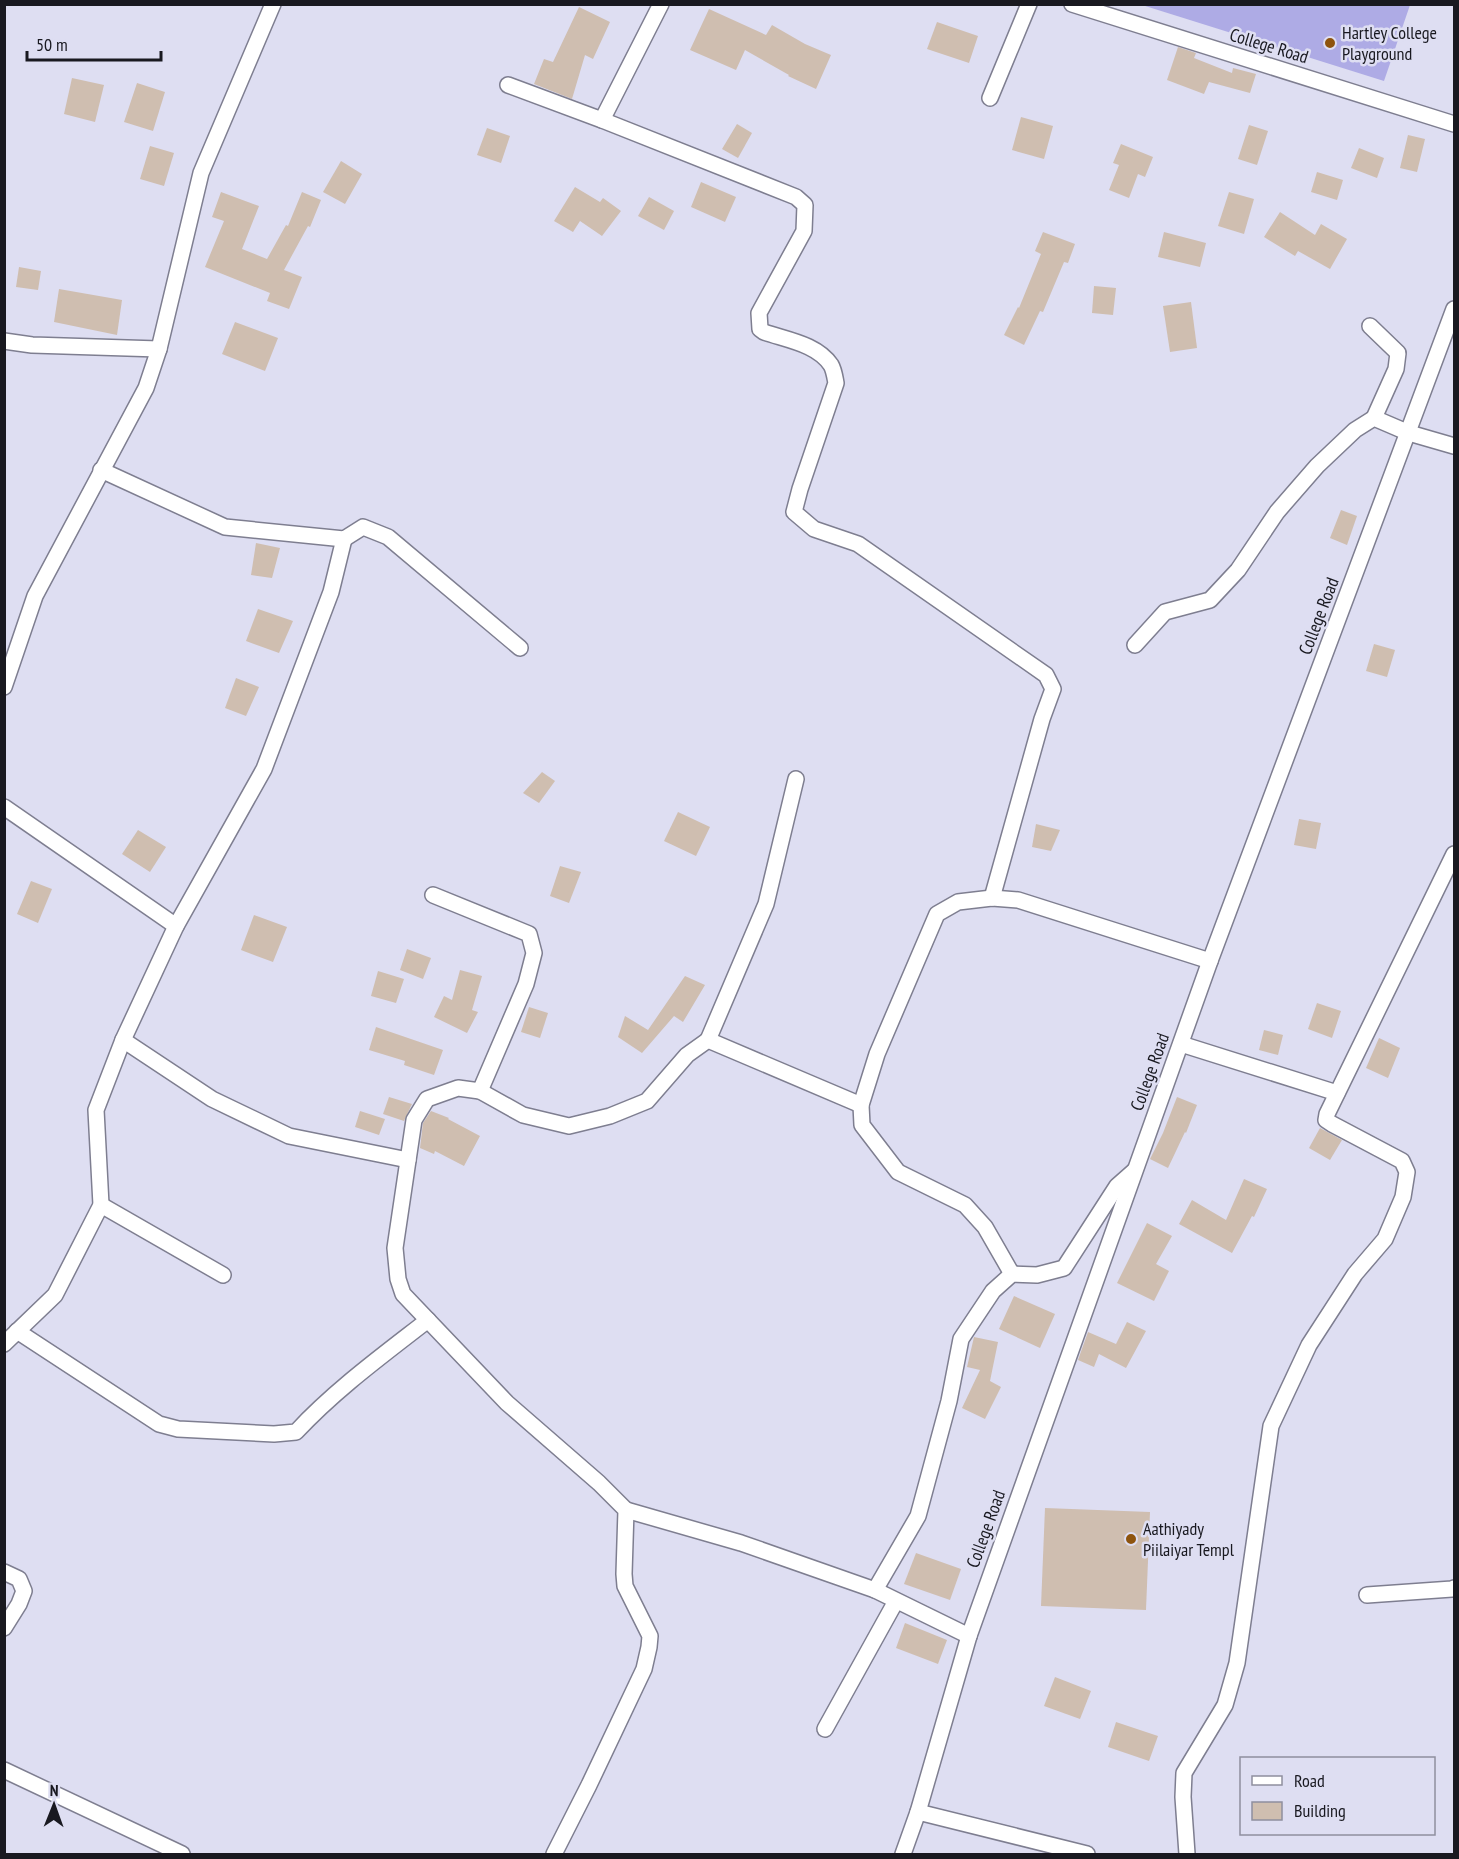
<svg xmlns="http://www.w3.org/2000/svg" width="1459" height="1859" font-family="'PT Sans Narrow',sans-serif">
  <rect width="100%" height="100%" fill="#dedef2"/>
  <!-- pitch -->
  <path fill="#aeabe5" d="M1142 5H1410L1384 81Z"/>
  <!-- building -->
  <g fill="#cfbeb0">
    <path d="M579 7 610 22 593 59 585 55 572 99 534 84 544 59 553 62Z"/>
    <path d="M709 9 766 35 772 25 805 44 831 55 816 89 788 76 789 75 745 50 736 70 690 50Z"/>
    <path d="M937 22 978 36 969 63 927 49Z"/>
    <path d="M1178 47 1196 53 1194 58 1232 73 1233 68 1256 74 1250 93 1209 82 1204 94 1167 80Z"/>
    <path d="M72 78 104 85 95 122 64 114Z"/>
    <path d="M137 83 165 92 153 131 124 122Z"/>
    <path d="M1021 117 1053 126 1044 159 1012 150Z"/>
    <path d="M737 124 752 133 738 158 722 149Z"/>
    <path d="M1249 125 1268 131 1257 165 1238 159Z"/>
    <path d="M487 128 510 136 501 163 477 155Z"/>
    <path d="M1408 135 1425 139 1417 172 1400 168Z"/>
    <path d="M1121 144 1153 157 1145 177 1138 174 1129 198 1109 190 1119 165 1113 163Z"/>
    <path d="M150 146 174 153 164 186 140 179Z"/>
    <path d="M1359 148 1384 158 1377 178 1351 168Z"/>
    <path d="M341 161 362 174 345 204 323 192Z"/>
    <path d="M1317 172 1343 180 1337 200 1311 192Z"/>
    <path d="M701 182 736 197 725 222 691 207Z"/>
    <path d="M575 187 600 202 603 198 621 211 602 236 580 221 573 232 554 221Z"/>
    <path d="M221 192 259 206 242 249 267 259 286 225 288 226 302 192 321 200 310 227 308 226 284 270 302 277 289 309 267 301 270 293 205 267 224 221 212 217Z"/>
    <path d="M1229 192 1254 199 1244 234 1218 226Z"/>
    <path d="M649 197 674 211 664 230 638 216Z"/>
    <path d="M1280 212 1315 235 1321 224 1347 239 1330 269 1298 251 1295 256 1264 237Z"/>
    <path d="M1043 232 1075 244 1068 263 1064 262 1043 312 1040 311 1024 345 1004 335 1018 307 1019 308 1041 254 1035 251Z"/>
    <path d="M1164 232 1206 243 1200 267 1158 257Z"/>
    <path d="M19 267 41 271 38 290 16 287Z"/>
    <path d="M1094 286 1116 288 1113 315 1092 313Z"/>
    <path d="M59 289 122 300 117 335 54 322Z"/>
    <path d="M1191 302 1197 348 1170 352 1163 306Z"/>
    <path d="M235 322 278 338 265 371 222 354Z"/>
    <path d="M1341 510 1357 516 1347 545 1330 538Z"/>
    <path d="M256 543 280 548 272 578 251 575Z"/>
    <path d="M258 609 293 621 279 653 246 641Z"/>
    <path d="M1374 644 1395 650 1387 677 1366 671Z"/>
    <path d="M236 678 259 687 246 716 225 708Z"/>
    <path d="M542 772 555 781 539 803 523 793Z"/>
    <path d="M678 812 710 827 696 856 664 841Z"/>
    <path d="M1299 819 1321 823 1316 849 1294 845Z"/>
    <path d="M1036 824 1060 830 1051 851 1032 847Z"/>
    <path d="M138 830 166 847 150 872 122 854Z"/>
    <path d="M560 866 581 872 569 903 550 896Z"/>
    <path d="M31 881 52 889 38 923 17 914Z"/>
    <path d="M254 915 287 927 273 962 241 950Z"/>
    <path d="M407 949 431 958 423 979 400 970Z"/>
    <path d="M460 970 482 976 472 1010 478 1012 467 1033 434 1017 444 996 452 1000Z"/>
    <path d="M378 971 404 979 396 1003 371 996Z"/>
    <path d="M685 976 705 985 683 1022 674 1016 642 1053 618 1037 625 1016 648 1030Z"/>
    <path d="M1317 1003 1341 1011 1332 1038 1308 1029Z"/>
    <path d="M529 1007 548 1013 540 1038 521 1032Z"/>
    <path d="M376 1027 443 1050 434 1075 404 1065 405 1061 369 1050Z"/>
    <path d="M1264 1030 1283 1035 1278 1055 1259 1050Z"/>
    <path d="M1379 1038 1400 1048 1388 1078 1366 1068Z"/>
    <path d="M389 1097 412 1104 404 1121 383 1114Z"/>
    <path d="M1177 1097 1197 1105 1186 1133 1185 1132 1168 1168 1150 1159 1163 1133Z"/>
    <path d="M360 1111 385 1119 379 1135 355 1127Z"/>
    <path d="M431 1111 449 1118 448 1119 480 1136 464 1166 435 1151 434 1154 420 1148 423 1123Z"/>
    <path d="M1320 1128 1342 1140 1330 1160 1309 1148Z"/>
    <path d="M1244 1179 1267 1189 1254 1217 1252 1216 1232 1253 1179 1224 1192 1200 1226 1220Z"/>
    <path d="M1147 1223 1172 1236 1156 1264 1169 1271 1154 1301 1117 1283Z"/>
    <path d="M1014 1296 1055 1314 1040 1348 999 1329Z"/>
    <path d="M1127 1322 1146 1331 1126 1368 1099 1354 1094 1367 1078 1360 1088 1332 1116 1344Z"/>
    <path d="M974 1337 998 1342 990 1381 1001 1387 985 1419 962 1408 980 1370 967 1367Z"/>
    <path d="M1045 1508 1150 1512 1146 1610 1041 1606Z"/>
    <path d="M916 1553 961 1569 950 1600 904 1584Z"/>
    <path d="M905 1623 947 1640 938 1664 896 1648Z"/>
    <path d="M1055 1677 1091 1691 1080 1719 1044 1706Z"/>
    <path d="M1116 1722 1158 1736 1149 1761 1108 1747Z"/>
  </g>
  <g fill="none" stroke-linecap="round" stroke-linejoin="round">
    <defs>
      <g id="street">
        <path d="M1072 4 1454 124"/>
        <path d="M508 85 602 120 661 4"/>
        <path d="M990 98 1029 4"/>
        <path d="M602 120 796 197 805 205 804 231 759 313 760 329 764 332C787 340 817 344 831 365 834 370 835 378 836 383L800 489 794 512 814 529 858 544 1046 675 1053 689 1042 719 992 898"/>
        <path d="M1370 326 1398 353 1396 369 1374 418"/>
        <path d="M4 341 32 345 159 349"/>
        <path d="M101 470 225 527 344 539 363 527 388 537 520 648"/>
        <path d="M1135 645 1165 612 1210 600 1238 570 1277 512 1317 466 1355 430 1374 418 1409 433 1454 446"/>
        <path d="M4 687 35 596 146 388 159 349 201 173 273 4"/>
        <path d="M4 807 176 926"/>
        <path d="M433 895 529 934 534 953 526 984 480 1091"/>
        <path d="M123 1040 212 1099 289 1136 408 1160"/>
        <path d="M708 1040 766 904 796 779"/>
        <path d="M1181 1044 1337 1093"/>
        <path d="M101 1205 223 1275"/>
        <path d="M1012 1274 985 1227 965 1205 898 1172 862 1125 861 1105 877 1054 937 914 958 902 992 898 1018 900 1210 961"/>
        <path d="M17 1331 159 1424 178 1429 274 1434 296 1432C335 1390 383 1355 428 1320"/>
        <path d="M4 1344 55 1295 101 1205 96 1110 123 1040 176 926 264 769 331 592 344 539"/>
        <path d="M626 1510 741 1543 875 1590 969 1636"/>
        <path d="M4 1572 19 1579 24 1591 19 1604 4 1628"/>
        <path d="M875 1590 918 1516 949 1401 961 1339 993 1291 1012 1274 1037 1275 1064 1268 1117 1186 1134 1171"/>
        <path d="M1367 1595 1452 1589 1454 1588"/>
        <path d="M825 1729 896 1601"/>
        <path d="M4 1770 182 1854"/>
        <path d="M918 1812 1087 1854"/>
        <path d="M554 1854 589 1785 644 1669 649 1647 650 1636 625 1586 624 1574 626 1510 599 1483 507 1403 403 1294 398 1279 395 1248 414 1120 427 1099 458 1088 480 1091 523 1115 569 1126 610 1116 647 1101 687 1055 708 1040 861 1105"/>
        <path d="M903 1854 918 1812 969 1636 1210 961 1454 309"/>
        <path d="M1187 1854 1183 1797 1184 1773 1225 1705 1237 1663 1271 1426 1309 1345 1355 1274 1385 1239 1403 1197 1407 1172 1402 1161 1332 1124 1326 1120 1327 1114 1454 854"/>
      </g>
    </defs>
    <!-- street casing -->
    <use href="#street" stroke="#7e7e90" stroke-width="18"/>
    <!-- street -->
    <use href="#street" stroke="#fff" stroke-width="15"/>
  </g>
  <!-- markers -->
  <g fill="#8e540e" stroke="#dedef2" stroke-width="2">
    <circle cx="1330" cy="43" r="6"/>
    <circle cx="1131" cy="1539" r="6"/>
  </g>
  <g text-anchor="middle" stroke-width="5" stroke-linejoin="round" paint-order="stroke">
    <!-- poi labels -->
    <g font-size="18" fill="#191920" stroke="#dedef2" text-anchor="start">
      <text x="1342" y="39">Hartley College<tspan x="1342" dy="21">Playground</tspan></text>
      <text x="1143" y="1535">Aathiyady<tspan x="1143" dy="21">Piilaiyar Templ</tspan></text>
    </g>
    <!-- street labels -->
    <g font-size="18" fill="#191920" stroke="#dedef2">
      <text transform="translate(1269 46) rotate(17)" y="6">College Road</text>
      <text transform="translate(1319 616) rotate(-69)" y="6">College Road</text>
      <text transform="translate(1150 1072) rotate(-70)" y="6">College Road</text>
      <text transform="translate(986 1529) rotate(-70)" y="6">College Road</text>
    </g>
  </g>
  <!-- border -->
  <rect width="1459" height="1859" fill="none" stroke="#191920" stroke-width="12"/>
  <!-- legend -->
  <rect x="1240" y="1757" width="195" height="78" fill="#dedef2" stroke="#8f8f9e" stroke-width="1.5"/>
  <rect x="1252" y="1776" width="30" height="9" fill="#ffffff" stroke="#8f8f9e" stroke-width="1.5"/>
  <text x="1294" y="1787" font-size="18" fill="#191920">Road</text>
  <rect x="1252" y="1802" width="30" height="18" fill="#cfbeb0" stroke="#8f8f9e" stroke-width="1.5"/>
  <text x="1294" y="1817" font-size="18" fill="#191920">Building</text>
  <!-- north arrow -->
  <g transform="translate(54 1805) rotate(1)" stroke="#dedef2" stroke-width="4.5" paint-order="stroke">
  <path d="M0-4.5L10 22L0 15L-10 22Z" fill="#191920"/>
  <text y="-9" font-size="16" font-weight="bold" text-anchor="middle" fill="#191920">N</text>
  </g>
  <!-- scale -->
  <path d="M27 51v9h134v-9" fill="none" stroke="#191920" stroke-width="3"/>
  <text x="36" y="51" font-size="18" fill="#191920" stroke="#dedef2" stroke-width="4.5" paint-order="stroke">50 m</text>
</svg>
